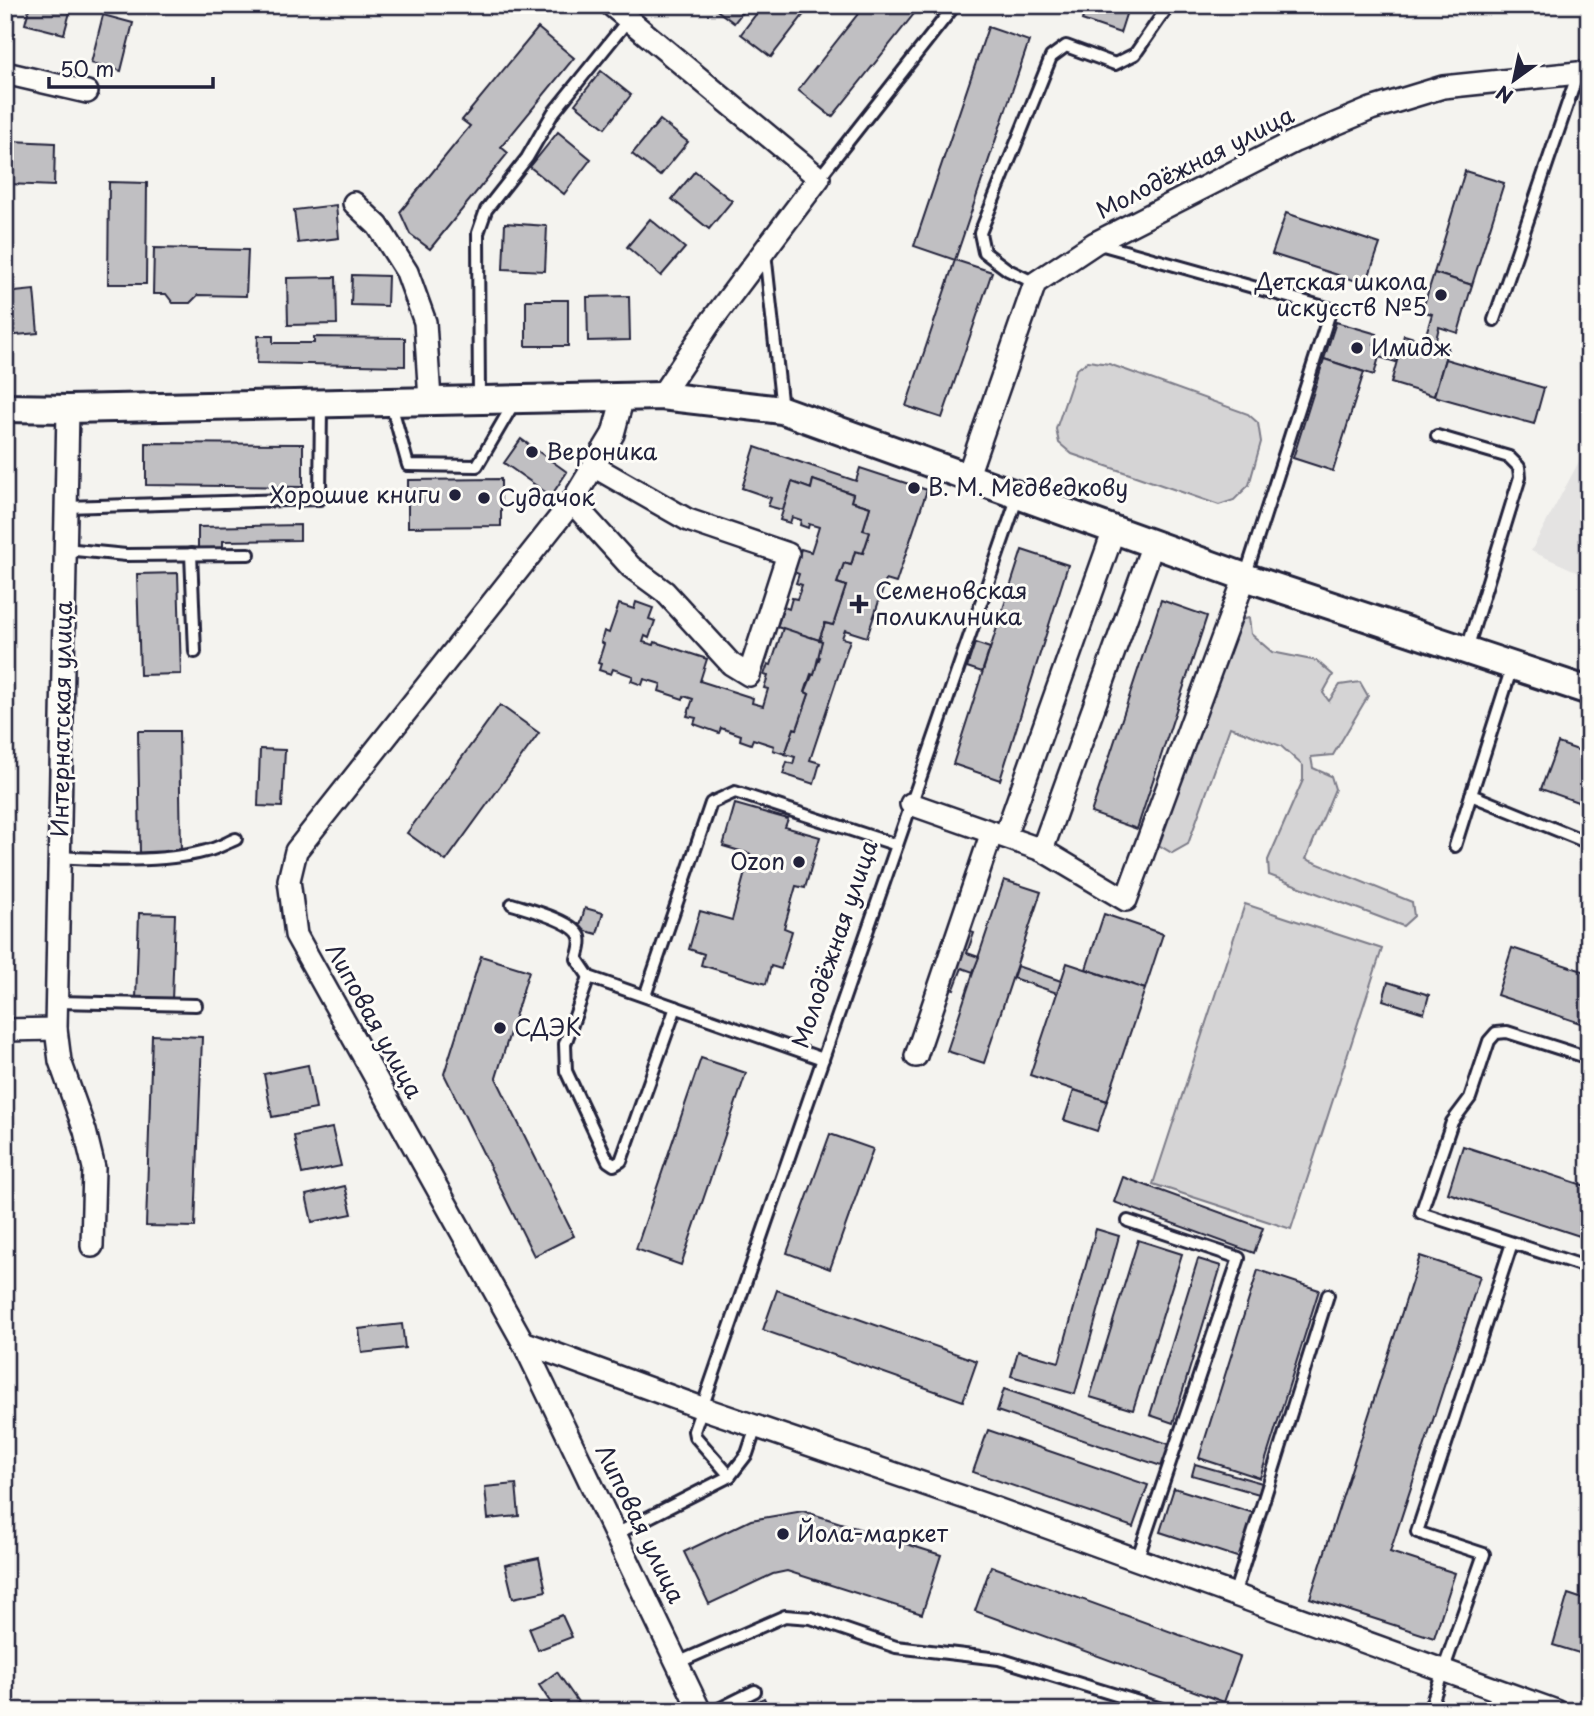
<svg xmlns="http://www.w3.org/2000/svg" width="1594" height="1716" font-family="'Playpen Sans',sans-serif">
  <rect width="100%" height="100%" fill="#f4f3ef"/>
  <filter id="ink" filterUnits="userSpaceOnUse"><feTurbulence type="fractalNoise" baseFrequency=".0143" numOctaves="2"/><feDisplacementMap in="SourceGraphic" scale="14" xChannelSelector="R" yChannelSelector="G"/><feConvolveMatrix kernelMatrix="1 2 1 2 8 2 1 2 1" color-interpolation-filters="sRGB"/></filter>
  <g filter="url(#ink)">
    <!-- built -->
    <path fill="#e4e3e2" d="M1589 443V577L1531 551Z"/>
    <!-- green -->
    <g fill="#d5d4d5" stroke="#7c7b88" stroke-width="2">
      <path d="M1088 361 1109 364 1248 414 1258 423 1261 442 1249 485 1234 500 1219 505 1072 454 1059 443 1056 429 1076 370Z"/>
      <path d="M1249 618 1251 634 1272 652 1317 661 1333 675 1323 693 1329 701 1340 685 1360 682 1368 696 1333 755 1311 757 1313 768 1331 776 1335 789 1306 859 1412 902 1414 916 1403 926 1269 875 1268 860 1303 780V766L1281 746 1230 727 1188 844 1172 853 1157 844 1240 620Z"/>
      <path d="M1245 904 1382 949 1291 1229 1153 1184Z"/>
    </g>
    <!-- building -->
    <g fill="#c0bfc2" stroke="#22223b" stroke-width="2">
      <path d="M30 5H72L64 34 25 24Z"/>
      <path d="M710 5H748L734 23Z"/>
      <path d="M763 5H811L771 57 741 34Z"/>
      <path d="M865 5H921L832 117 798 90Z"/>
      <path d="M1087 5H1129L1120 33 1082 20Z"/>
      <path d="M103 15 133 23 121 71 91 63Z"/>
      <path d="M988 27 1029 41 955 260 914 246Z"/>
      <path d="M538 28 574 58 501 147 508 153 430 249 410 234 400 212 470 126 462 120Z"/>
      <path d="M601 71 631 95 605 128 575 104Z"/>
      <path d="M660 120 688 142 660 176 632 154Z"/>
      <path d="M558 132 591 159 564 194 530 167Z"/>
      <path d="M11 141 55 143 54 186 9 184Z"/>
      <path d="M695 171 732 201 709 229 672 199Z"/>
      <path d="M1465 171 1504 183 1472 285 1434 273Z"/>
      <path d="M109 182 147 183 146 284H108Z"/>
      <path d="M336 205 339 238 298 243 294 210Z"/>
      <path d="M1286 213 1380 244 1366 284 1272 254Z"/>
      <path d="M650 219 685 248 661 276 627 247Z"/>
      <path d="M505 223 547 226 545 271 503 269Z"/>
      <path d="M154 248 248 250 246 296 198 295 190 303H173L166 294H153Z"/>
      <path d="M955 260 992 272 942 418 906 406Z"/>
      <path d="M1434 273 1472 285 1458 333 1439 327 1435 344 1424 341 1432 314 1422 311Z"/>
      <path d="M352 275 388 276 387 306 351 305Z"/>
      <path d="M336 277 337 324 288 325 287 278Z"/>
      <path d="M34 290 38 333 5 336V293Z"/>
      <path d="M629 296 630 340 588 341 587 297Z"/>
      <rect x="526" y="300" width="42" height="46"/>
      <path d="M1336 322 1377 334 1374 344 1399 352 1396 362 1379 357 1374 375 1324 359Z"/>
      <path d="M1404 335 1448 348 1434 396 1391 383Z"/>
      <path d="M258 336H273V343H314V337L405 338V366L257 363Z"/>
      <path d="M1324 359 1364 372 1333 471 1293 458Z"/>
      <path d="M1445 359 1544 388 1534 424 1434 396Z"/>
      <path d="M521 439 567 472 551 496 504 463Z"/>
      <path d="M146 443 303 444V487L146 485Z"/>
      <path d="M755 447 856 481 860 468 927 490 896 583 886 580 867 637 845 630 842 638 850 640 810 760 820 763 814 784 783 774 787 762 793 764 795 757 785 754 794 728 797 729 809 694 805 692 820 657 817 656 822 641 819 640 825 623 833 625 846 586 837 583 844 563 851 565 855 551 863 553 870 532 863 530 870 507 851 501 853 494 813 480 811 489 792 482 783 510 768 506 771 498 742 488Z"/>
      <path d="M501 479V526L408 527V480Z"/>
      <path d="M813 480 853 494 851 501 870 507 863 530 870 532 863 553 855 551 851 565 844 563 837 583 846 586 833 625 825 623 819 640 777 627 784 607 789 609 792 598 797 599 802 585 796 583 799 574 794 572 801 549 811 552 819 527 809 524 808 528 800 525 801 520 792 517 790 523 780 520 792 482 811 489Z"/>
      <path d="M300 525V540L223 541V550H198V527Z"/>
      <path d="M1022 550 1068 565 1000 780 953 764Z"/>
      <path d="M178 573 181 674 140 675 137 574Z"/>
      <path d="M1161 600 1207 616 1137 829 1091 813Z"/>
      <path d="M636 602 653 608 649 619 655 621 649 638 645 636 643 642 654 645 655 642 707 659 700 681 753 698 752 703 763 706 768 689 764 688 768 676 764 675 768 664 771 665 783 628 822 641 814 675 811 674 805 692 809 694 797 729 794 728 785 754 773 750 774 746 753 739 751 744 740 740 741 735 721 728 719 733 694 724 696 718 687 716 693 699 684 696 683 699 659 691 661 684 644 679 642 685 631 681 633 676 613 669 611 674 599 670 601 664 598 663 604 644 601 642 604 631 609 633 619 604 634 609Z"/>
      <path d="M975 643 990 648 982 672 967 667Z"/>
      <path d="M500 705 539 733 446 861 407 833Z"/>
      <path d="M138 731H179L181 852 140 853Z"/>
      <path d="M1558 743 1589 754V806L1541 789Z"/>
      <path d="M260 749 285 750 282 807 258 806Z"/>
      <path d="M735 804 788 819 785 827 820 837 805 888 796 886 784 928 792 931 781 969 771 966 766 984 701 965 704 954 689 949 700 911 732 920 750 854 723 846Z"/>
      <path d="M1004 880 1041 892 984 1063 947 1051Z"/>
      <path d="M585 908 603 913 597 934 579 929Z"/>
      <path d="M139 913 175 914 172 1001 136 999Z"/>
      <path d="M1104 914 1163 934 1145 989 1086 969Z"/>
      <path d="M963 929 974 933 967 953 979 957 973 972 962 968 954 989 944 986Z"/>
      <path d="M1512 948 1589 973V1026L1497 995Z"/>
      <path d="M481 956 529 971 496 1078 574 1236 534 1256 444 1074Z"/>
      <path d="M1067 963 1145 989 1107 1101 1030 1075Z"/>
      <path d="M1017 966 1061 981 1057 993 1013 978Z"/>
      <path d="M1388 982 1429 995 1424 1013 1383 1000Z"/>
      <path d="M152 1035 202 1037 195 1227 146 1226Z"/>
      <path d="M701 1058 746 1073 681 1265 636 1249Z"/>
      <path d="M308 1065 316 1109 272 1117 264 1074Z"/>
      <path d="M1074 1090 1107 1101 1097 1131 1064 1120Z"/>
      <path d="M332 1128 341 1166 302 1174 294 1136Z"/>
      <path d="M830 1134 873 1149 830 1269 787 1253Z"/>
      <path d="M1463 1146 1589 1187V1239L1448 1193Z"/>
      <path d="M1123 1177 1263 1228 1254 1253 1114 1202Z"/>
      <path d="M345 1186 352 1214 312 1222 306 1195Z"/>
      <path d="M1096 1229 1119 1236 1075 1394 1011 1376 1018 1351 1059 1362Z"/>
      <path d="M1138 1240 1182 1254 1133 1410 1090 1397Z"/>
      <path d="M1420 1256 1480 1276 1390 1552 1455 1573 1434 1638 1310 1598Z"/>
      <path d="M1198 1259 1221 1266 1173 1423 1150 1415Z"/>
      <path d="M1258 1270 1319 1290 1260 1478 1199 1458Z"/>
      <path d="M777 1290 977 1361 963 1401 763 1330Z"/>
      <path d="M402 1324 405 1348 362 1353 359 1329Z"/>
      <path d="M1004 1389 1172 1445 1164 1467 997 1411Z"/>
      <path d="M988 1430 1148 1485 1133 1527 973 1472Z"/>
      <path d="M1195 1464 1262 1483 1259 1494 1192 1475Z"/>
      <path d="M516 1484 519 1516 488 1519 485 1487Z"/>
      <path d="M1174 1488 1257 1514 1243 1559 1160 1532Z"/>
      <path d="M803 1511 941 1555 922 1614 787 1571 773 1574 709 1604 684 1552 751 1520Z"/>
      <path d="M539 1558 546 1591 513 1598 505 1565Z"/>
      <path d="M991 1566 1240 1657 1224 1702 975 1611Z"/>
      <path d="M1568 1594 1589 1601V1656L1553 1645Z"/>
      <path d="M562 1615 572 1637 538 1650 529 1628Z"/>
      <path d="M557 1672 578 1702 565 1711H556L539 1685Z"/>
      <path d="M764 1698 770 1711H745L743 1708Z"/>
    </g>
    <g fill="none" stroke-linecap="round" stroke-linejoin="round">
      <defs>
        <g id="service">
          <path d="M819 178 955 5"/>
          <path d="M1096 243 1331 309 1245 577"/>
          <path d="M765 252 782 410"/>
          <path d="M1035 283 1008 270 984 252 980 233 1051 57 1066 46 1115 64 1135 54 1169 5"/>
          <path d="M1494 320 1578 73"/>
          <path d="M479 400 478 233 486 210 527 158 553 113 628 20"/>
          <path d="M391 404 408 465 477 466 515 401"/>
          <path d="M1437 436 1509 457 1519 467 1520 477 1467 649"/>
          <path d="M66 507 320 499 321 405"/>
          <path d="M65 549 126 555 249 554"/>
          <path d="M191 554 195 652"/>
          <path d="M1512 667 1471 795 1589 843"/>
          <path d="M1455 846 1471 795"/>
          <path d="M59 857C105 860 162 863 206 851 216 849 226 843 236 839"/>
          <path d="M512 904C527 909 575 921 580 937 582 944 579 952 577 959L589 977 823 1059"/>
          <path d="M589 977 565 1044 566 1071 608 1161 614 1165 621 1161 676 1007"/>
          <path d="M645 996 711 803 735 792 897 845"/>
          <path d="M57 1002 196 1005"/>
          <path d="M1589 1058 1507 1032 1496 1033 1489 1041 1470 1098 1452 1122 1421 1213 1589 1268"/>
          <path d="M1128 1221 1239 1258 1137 1560"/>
          <path d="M730 1476 695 1436 694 1431 1018 496"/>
          <path d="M616 1534 730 1476 747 1454 756 1427"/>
          <path d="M1234 1595 1328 1295"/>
          <path d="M677 1663 785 1616 811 1618 896 1647 999 1659 1168 1711"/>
          <path d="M715 1711 755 1691"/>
          <path d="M1429 1711 1484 1554 1417 1532 1512 1243"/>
          <path d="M1491 1711 1498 1689"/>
        </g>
        <g id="minor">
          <path d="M611 5 819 178 710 323 661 396"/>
          <path d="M5 73 87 92"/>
          <path d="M354 203 378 226 407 272 425 322 430 400"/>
          <path d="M623 397 613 434 572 502 296 851 289 880 296 935 523 1342 700 1711"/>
          <path d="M68 409 56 1029 60 1061 85 1131 94 1168 92 1246"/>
          <path d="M967 478 1035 283 1095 243 1295 141 1371 109 1443 87 1578 73 1589 75"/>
          <path d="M572 502 631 567 665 592 731 664 749 675 788 554 688 520 595 467"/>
          <path d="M1153 544 1042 850 1126 900 1245 577"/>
          <path d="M911 804 1042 850"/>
          <path d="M1005 836 1114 530"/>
          <path d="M5 1030 56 1029"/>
          <path d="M916 1056 992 832"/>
          <path d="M523 1342 702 1408 983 1504 1556 1711"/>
        </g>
        <path id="tertiary" d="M5 408 68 409 661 396 782 410 1245 577 1589 691"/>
      </defs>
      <!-- service casing -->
      <use href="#service" stroke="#22223b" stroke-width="16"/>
      <!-- minor casing -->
      <use href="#minor" stroke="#22223b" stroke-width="26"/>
      <!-- tertiary casing -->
      <use href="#tertiary" stroke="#22223b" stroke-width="32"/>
      <!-- service -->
      <use href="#service" stroke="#fdfcf7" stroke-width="10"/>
      <!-- minor -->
      <use href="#minor" stroke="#fdfcf7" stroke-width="21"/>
      <!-- tertiary -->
      <use href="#tertiary" stroke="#fdfcf7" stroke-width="26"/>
    </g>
  </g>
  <!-- markers -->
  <g fill="#22223b" stroke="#fdfcf7" stroke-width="2.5">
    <circle cx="1441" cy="295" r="7"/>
    <circle cx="1357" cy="348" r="7"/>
    <circle cx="532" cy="452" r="7"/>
    <circle cx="914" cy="488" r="7"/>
    <circle cx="455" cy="495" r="7"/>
    <circle cx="484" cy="498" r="7"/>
    <path d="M855.5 593.5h7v7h7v7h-7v7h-7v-7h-7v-7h7z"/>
    <circle cx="799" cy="862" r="7"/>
    <circle cx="500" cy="1028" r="7"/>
    <circle cx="783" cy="1534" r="7"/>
  </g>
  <g text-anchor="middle" stroke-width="6" stroke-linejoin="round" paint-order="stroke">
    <!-- street labels -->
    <g font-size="23" fill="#22223b" stroke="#fdfcf7">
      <text transform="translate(1195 163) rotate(-27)" y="8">Молодёжная улица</text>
      <text transform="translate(62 719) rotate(-89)" y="8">Интернатская улица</text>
      <text transform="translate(835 944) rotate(-71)" y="8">Молодёжная улица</text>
      <text transform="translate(374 1021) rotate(61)" y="8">Липовая улица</text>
      <text transform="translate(640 1524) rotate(64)" y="8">Липовая улица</text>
    </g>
    <!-- poi labels -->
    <g font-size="23" fill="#22223b" stroke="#fdfcf7" text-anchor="start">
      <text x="1427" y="290" text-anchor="end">Детская школа<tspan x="1427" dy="26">искусств №5</tspan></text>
      <text x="1371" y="356">Имидж</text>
      <text x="546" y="460">Вероника</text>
      <text x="928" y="496">В. М. Медведкову</text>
      <text x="441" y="503" text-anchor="end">Хорошие книги</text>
      <text x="498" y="506">Судачок</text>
      <text x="875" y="599">Семеновская<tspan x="875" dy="26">поликлиника</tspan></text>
      <text x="785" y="870" text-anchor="end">Ozon</text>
      <text x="514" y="1036">СДЭК</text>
      <text x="797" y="1542">Йола-маркет</text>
    </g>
  </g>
  <!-- margin -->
  <rect width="1594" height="1716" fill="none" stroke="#fdfcf7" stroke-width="28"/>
  <rect x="14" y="14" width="1566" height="1688" fill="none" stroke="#22223b" stroke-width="2.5" filter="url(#ink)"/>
  <!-- north arrow -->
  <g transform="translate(1514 80) rotate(213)" stroke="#fdfcf7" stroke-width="5" paint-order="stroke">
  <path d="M0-5L12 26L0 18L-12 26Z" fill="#22223b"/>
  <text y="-10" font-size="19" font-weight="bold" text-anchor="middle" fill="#22223b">N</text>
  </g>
  <!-- scale -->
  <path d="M49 77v10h164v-10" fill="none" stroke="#22223b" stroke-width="3.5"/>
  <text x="60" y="77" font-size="21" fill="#22223b" stroke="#fdfcf7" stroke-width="5" paint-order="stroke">50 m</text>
</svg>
